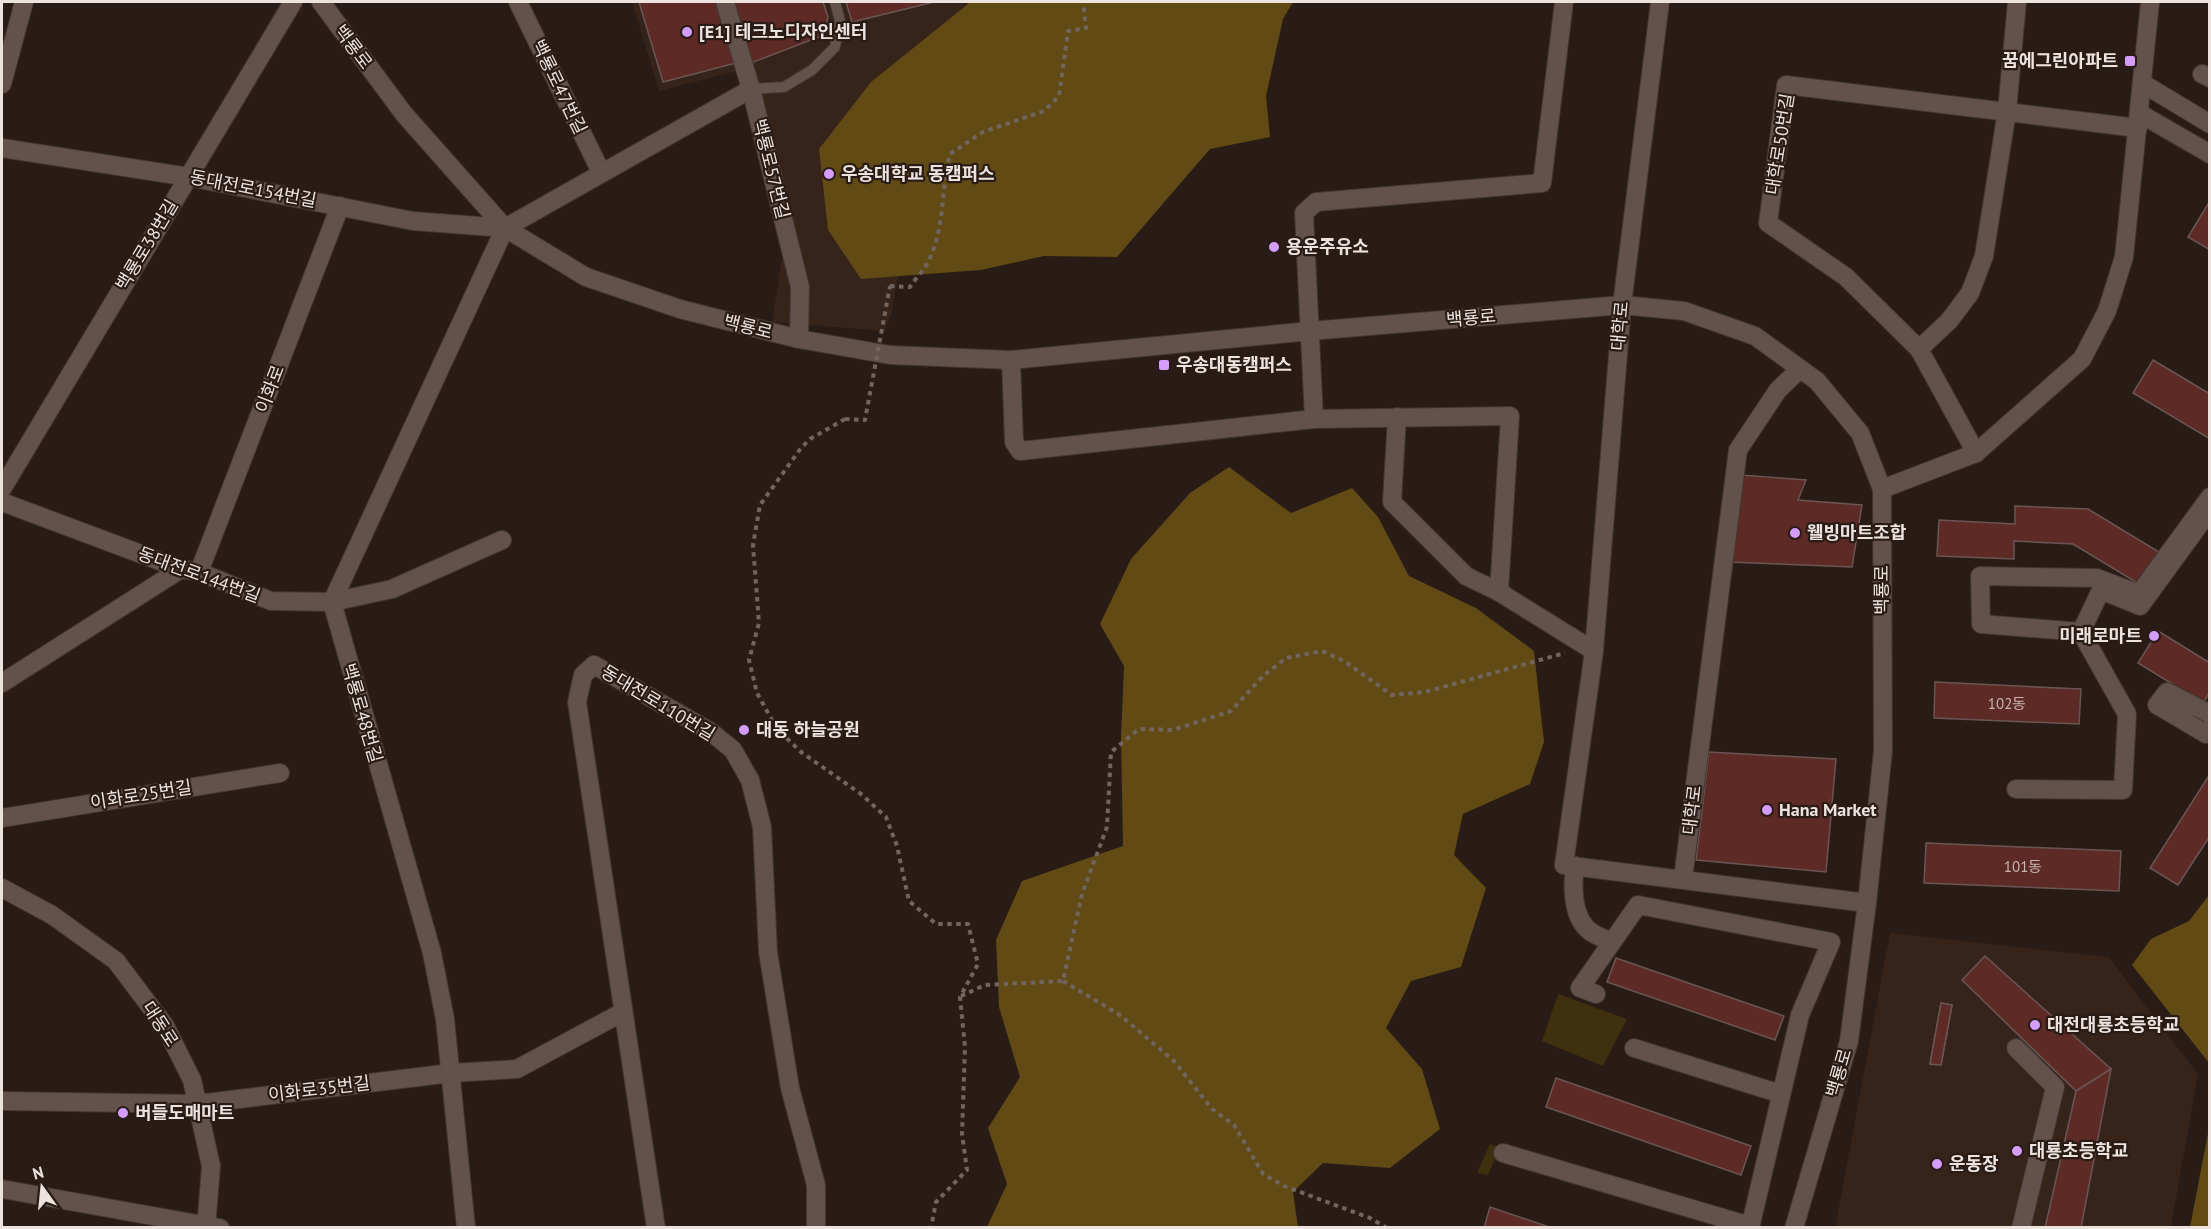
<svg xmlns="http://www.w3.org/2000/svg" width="2211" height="1229" font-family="'PT Sans','Noto Sans KR',sans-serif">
  <rect width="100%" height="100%" fill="#291b15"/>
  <!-- built -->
  <g fill="#362319">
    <path d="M632 2H998L899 266 892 313 884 331 772 322 782 257 737 71 659 91Z"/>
    <path d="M1890 933 2109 957 2198 1074 2171 1227 1835 1228Z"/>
  </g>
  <!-- green -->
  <g fill="#3f3010">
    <path d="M1558 994 1627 1019 1603 1066 1542 1041Z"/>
    <path d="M1490 1144 1500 1147 1488 1175 1477 1173Z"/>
  </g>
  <!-- forest -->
  <g fill="#614a14">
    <path d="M968 2H1293L1283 19 1266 96 1270 137 1210 149 1117 257 1044 256 981 270 861 279 828 230 819 149 871 82 968 4Z"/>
    <path d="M1229 467 1291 513 1352 488 1378 517 1409 576 1476 608 1534 651 1544 742 1530 784 1463 814 1454 855 1486 888 1461 967 1411 981 1386 1028 1422 1069 1440 1129 1390 1168 1323 1163 1293 1192 1298 1227H987L1007 1184 988 1128 1020 1077 999 1007 996 940 1022 881 1123 846 1121 738 1124 666 1100 624 1131 559 1190 493Z"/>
    <path d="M2209 895V1063L2132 965 2151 939 2189 921Z"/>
    <path d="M2209 1128V1227H2190Z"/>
  </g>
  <!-- building -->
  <g fill="#5e2a26" stroke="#695654" stroke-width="1.5">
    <path d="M639 2H717L736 63 663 82Z"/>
    <path d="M733 2H823L828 17 824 35 751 63Z"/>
    <path d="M846 2H934L852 22Z"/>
    <path d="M2208 204 2210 205V250L2188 237Z"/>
    <path d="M2153 360 2210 394V439L2133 393Z"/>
    <path d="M1741 475 1806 480 1798 500 1862 505 1852 567 1728 562Z"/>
    <path d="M2015 506 2088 509 2159 552 2139 584 2073 544 2014 541V559L1937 556 1939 520 2015 524Z"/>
    <path d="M2158 631 2210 663V692L2203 703 2138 663Z"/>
    <path d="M1935 682 2081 689 2079 724 1934 718Z"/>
    <path d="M1709 752 1836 759 1826 872 1696 860Z"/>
    <path d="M2210 774V836L2178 885 2150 868Z"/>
    <path d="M1926 843 2121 851 2119 891 1924 883Z"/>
    <path d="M1985 956 2111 1069 2076 1091 1962 980Z"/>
    <path d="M1616 958 1784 1016 1775 1040 1607 982Z"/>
    <path d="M1941 1003 1952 1005 1941 1065 1930 1064Z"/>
    <path d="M1941 1003 1952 1005 1941 1065 1930 1064Z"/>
    <path d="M2111 1069 2081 1228H2045L2076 1091Z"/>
    <path d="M1556 1078 1751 1146 1741 1175 1546 1107Z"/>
    <path d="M1490 1207 1552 1228H1484Z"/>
  </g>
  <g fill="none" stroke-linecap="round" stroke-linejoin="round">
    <defs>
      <path id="lane" d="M751 89 784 87 812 70 835 47 840 21 835 2"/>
      <g id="street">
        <path d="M518 2 601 172"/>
        <path d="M725 2 751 89 800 287 799 339"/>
        <path d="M2202 74 2210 78"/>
        <path d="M2142 83 2210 124"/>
        <path d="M2 84 24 2"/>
        <path d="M2139 113 2210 154"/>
        <path d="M2 148 189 177 413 221 505 228"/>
        <path d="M505 228 751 89"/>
        <path d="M1919 349 1949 321 1970 293 1984 256 2007 111 2017 2"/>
        <path d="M1011 360 1014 442 1020 451 1314 419 1510 416 1499 592"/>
        <path d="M1397 417 1392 502 1466 576 1499 592 1594 651"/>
        <path d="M1314 419 1304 213 1316 202 1542 183 1564 2"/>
        <path d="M1976 453 1919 349 1846 277 1768 223 1786 85 2138 128"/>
        <path d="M2 489 293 2"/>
        <path d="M1882 489 1976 453 2082 359 2107 311 2124 257 2150 2"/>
        <path d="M2210 497 2139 594 2097 578 1980 576 1981 624 2081 632 2101 590 2140 606 2210 510"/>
        <path d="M2 502 181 569 199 572 271 601 332 602 392 589 502 540"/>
        <path d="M199 572 340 206"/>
        <path d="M2 683 181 569"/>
        <path d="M2210 714 2167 692 2157 705 2206 734 2210 729"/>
        <path d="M2016 789 2123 790 2127 714 2081 632"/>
        <path d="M2 818 280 773"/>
        <path d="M1564 865 1867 903"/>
        <path d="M1575 866C1572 886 1572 919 1591 932 1597 936 1605 939 1612 942"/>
        <path d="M1683 878 1738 450 1778 390 1800 369"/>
        <path d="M2 888 52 915 116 961 165 1026 192 1080 211 1166 206 1228"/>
        <path d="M1596 994 1580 988 1638 905 1831 942 1800 1015 1750 1228"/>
        <path d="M1634 1048 1781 1094"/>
        <path d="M2016 1048 2055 1087 2021 1228"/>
        <path d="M2 1101 198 1104 451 1073 517 1069 623 1012"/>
        <path d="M1503 1153 1750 1226"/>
        <path d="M2 1189 220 1228"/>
        <path d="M466 1228 445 1019 432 953 332 602 505 228"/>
        <path d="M656 1228 577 702 583 675 594 665 711 732 733 750 750 780 762 827 768 952 790 1088 816 1185V1228"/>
      </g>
      <g id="secondary">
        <path d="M321 2 404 114 505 228 586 277 680 309 799 339 890 355 1011 360 1310 331 1622 305 1684 311 1755 336 1817 381 1860 433 1882 489 1883 751 1867 903 1849 1041 1794 1228"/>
        <path d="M1564 865 1594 651 1622 305 1660 2"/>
      </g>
    </defs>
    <!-- lane casing -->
    <use href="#lane" stroke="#413632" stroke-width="12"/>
    <!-- street casing -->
    <use href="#street" stroke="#413632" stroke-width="20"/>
    <!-- secondary casing -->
    <use href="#secondary" stroke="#413632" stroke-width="20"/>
    <!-- path -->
    <g stroke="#726560" stroke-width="4" stroke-dasharray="4.5 4.5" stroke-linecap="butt">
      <path d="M890 286 910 287C916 278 925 269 929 260 945 228 941 188 950 154L983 132 1044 111 1059 96 1068 31 1086 28 1083 2"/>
      <path d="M845 419 810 439 801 448 760 505 753 545 759 623 749 660 757 693 777 729 801 752 861 794 886 817 897 846 909 901 936 924H968L978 964 960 997 965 1047 962 1134 967 1170 936 1202 931 1228"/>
      <path d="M1063 981 1120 1015 1174 1061 1212 1109 1234 1125 1263 1174 1284 1186 1370 1218 1387 1228"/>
      <path d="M961 996 985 985 1063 981 1082 894 1107 827 1111 752 1139 729 1173 730 1231 711 1262 677 1286 658 1322 651 1344 661 1392 695 1425 692 1565 653"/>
    </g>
    <!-- lane -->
    <use href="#lane" stroke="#62524b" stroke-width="10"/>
    <!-- street -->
    <use href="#street" stroke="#62524b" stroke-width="18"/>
    <!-- secondary -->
    <use href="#secondary" stroke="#62524b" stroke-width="18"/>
    <!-- path-bridge -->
    <path stroke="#726560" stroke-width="4" stroke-dasharray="4.5 4.5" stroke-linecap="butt" d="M845 419 865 420 890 286"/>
  </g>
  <!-- markers -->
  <g fill="#d49cfb" stroke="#291b15" stroke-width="2">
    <circle cx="687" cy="32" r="6"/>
    <rect x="2124" y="55" width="12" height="12" rx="3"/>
    <circle cx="829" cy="174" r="6"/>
    <circle cx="1274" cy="247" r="6"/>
    <rect x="1158" y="359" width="12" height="12" rx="3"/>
    <circle cx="1795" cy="533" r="6"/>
    <circle cx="2154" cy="636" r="6"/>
    <circle cx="744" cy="730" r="6"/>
    <circle cx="1767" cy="810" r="6"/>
    <circle cx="2035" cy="1025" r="6"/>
    <circle cx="123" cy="1113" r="6"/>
    <circle cx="2017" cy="1151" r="6"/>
    <circle cx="1937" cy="1164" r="6"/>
  </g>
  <g text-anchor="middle" stroke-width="4.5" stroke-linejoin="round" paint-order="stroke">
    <!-- number labels -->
    <g font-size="15" fill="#c8b4b0">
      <text x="2007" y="709">102동</text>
      <text x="2023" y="872">101동</text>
    </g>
    <!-- poi labels -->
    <g font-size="18" font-weight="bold" fill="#ece2de" stroke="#291b15" text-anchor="start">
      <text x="699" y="38">[E1] 테크노디자인센터</text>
      <text x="2118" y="67" text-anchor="end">꿈에그린아파트</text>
      <text x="841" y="180">우송대학교 동캠퍼스</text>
      <text x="1286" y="253">용운주유소</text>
      <text x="1176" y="371">우송대동캠퍼스</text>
      <text x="1807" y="539">웰빙마트조합</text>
      <text x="2142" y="642" text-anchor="end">미래로마트</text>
      <text x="756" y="736">대동 하늘공원</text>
      <text x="1779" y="816">Hana Market</text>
      <text x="2047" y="1031">대전대룡초등학교</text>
      <text x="135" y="1119">버들도매마트</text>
      <text x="2029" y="1157">대룡초등학교</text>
      <text x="1949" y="1170">운동장</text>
    </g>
    <!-- street labels -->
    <g font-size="18" fill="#ece2de" stroke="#291b15">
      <text transform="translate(353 47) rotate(53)" y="6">백룡로</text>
      <text transform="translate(559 87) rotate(64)" y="6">백룡로47번길</text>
      <text transform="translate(1780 144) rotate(-81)" y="6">대학로50번길</text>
      <text transform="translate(771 169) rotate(76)" y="6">백룡로57번길</text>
      <text transform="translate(253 189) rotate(11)" y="6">동대전로154번길</text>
      <text transform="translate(147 245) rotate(-59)" y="6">백룡로38번길</text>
      <text transform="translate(1471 318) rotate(-5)" y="6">백룡로</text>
      <text transform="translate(1620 326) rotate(-85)" y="6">대학로</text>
      <text transform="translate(748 327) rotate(14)" y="6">백룡로</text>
      <text transform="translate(270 389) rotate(-69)" y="6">이화로</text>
      <text transform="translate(199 575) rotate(20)" y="6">동대전로144번길</text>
      <text transform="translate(1882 590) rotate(-90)" y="6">백룡로</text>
      <text transform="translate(658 703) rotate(31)" y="6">동대전로110번길</text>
      <text transform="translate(362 713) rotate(74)" y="6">백룡로48번길</text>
      <text transform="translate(141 795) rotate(-9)" y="6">이화로25번길</text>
      <text transform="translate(1692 810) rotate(-83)" y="6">대학로</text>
      <text transform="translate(160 1024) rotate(57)" y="6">대동로</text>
      <text transform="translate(1839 1073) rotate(-74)" y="6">백룡로</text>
      <text transform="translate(319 1089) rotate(-7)" y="6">이화로35번길</text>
    </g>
  </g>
  <!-- border -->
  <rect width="2211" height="1229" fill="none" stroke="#ece2de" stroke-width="6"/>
  <!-- north arrow -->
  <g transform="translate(42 1187) rotate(345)" stroke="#291b15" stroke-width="4.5" paint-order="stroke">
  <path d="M0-4.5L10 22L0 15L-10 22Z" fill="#ece2de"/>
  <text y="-9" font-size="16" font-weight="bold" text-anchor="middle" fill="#ece2de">N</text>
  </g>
</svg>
